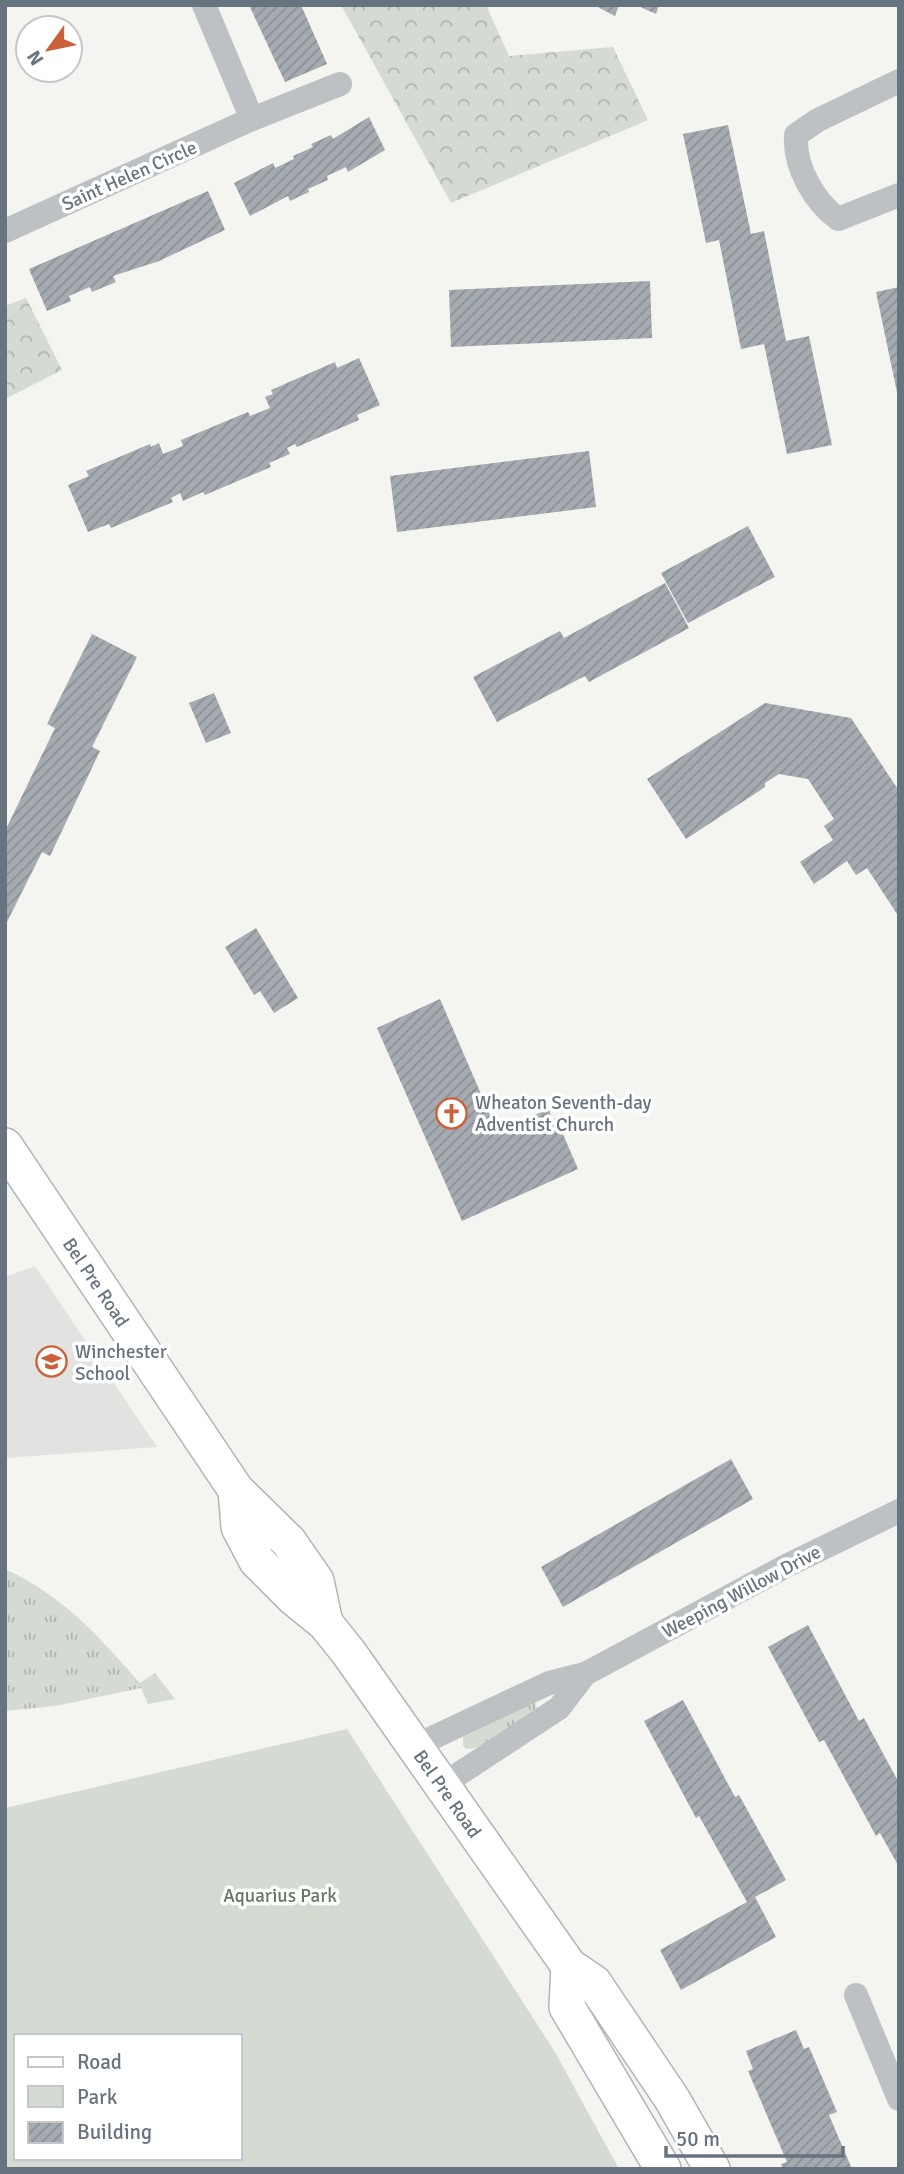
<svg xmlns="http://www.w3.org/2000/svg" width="904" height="2174" font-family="Signika,sans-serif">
  <defs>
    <pattern id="grass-tufts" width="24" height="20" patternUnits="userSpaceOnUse" patternTransform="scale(1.75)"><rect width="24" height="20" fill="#d5dad3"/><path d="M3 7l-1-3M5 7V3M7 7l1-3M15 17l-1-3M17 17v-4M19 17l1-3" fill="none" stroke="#b1b5b0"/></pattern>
    <pattern id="forest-crowns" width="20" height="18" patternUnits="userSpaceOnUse" patternTransform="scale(1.75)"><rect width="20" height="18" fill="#d5dad3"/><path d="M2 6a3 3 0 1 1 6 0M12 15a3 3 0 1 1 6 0" fill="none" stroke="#b1b5b0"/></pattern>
    <pattern id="building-hatch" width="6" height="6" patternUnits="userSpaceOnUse" patternTransform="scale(1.75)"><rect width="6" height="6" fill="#a5abb0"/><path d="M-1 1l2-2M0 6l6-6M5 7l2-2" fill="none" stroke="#8a9094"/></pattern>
  </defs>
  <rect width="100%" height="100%" fill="#f4f4f1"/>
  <!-- built -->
  <path fill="#e2e3e1" d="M35 1266 157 1447 5 1458V1277Z"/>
  <!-- grass -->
  <g fill="url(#grass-tufts)">
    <path d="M5 1569C66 1598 96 1634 140 1683L155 1673 175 1699 148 1704 141 1688 55 1706 5 1711Z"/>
    <path d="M534 1702 538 1709C519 1722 490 1749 466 1749L463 1745V1737Z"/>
  </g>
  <!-- forest -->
  <g fill="url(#forest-crowns)">
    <path d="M341 5H486L509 56 613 47 648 120 451 203Z"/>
    <path d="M26 298 62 370 5 399V306Z"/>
  </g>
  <!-- park -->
  <path fill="#d5dad3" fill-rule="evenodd" d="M347 1729 555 2052 619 2169H5V1808ZM16 2036H240V2158H16Z"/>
  <!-- building -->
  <g fill="url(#building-hatch)">
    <path d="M249 5H301L327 64 285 82Z"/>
    <path d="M594 5H619L615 16Z"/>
    <path d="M636 5H659L656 14Z"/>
    <path d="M369 117 385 150 348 172 346 167 327 176 328 180 308 189 309 192 290 201 288 196 250 216 234 183 273 163 275 168 294 159 293 156 313 147 311 144 331 135 333 139Z"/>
    <path d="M728 125 751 234 764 231 786 341 809 336 832 445 787 454 764 344 741 349 719 240 706 243 683 134Z"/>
    <path d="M208 191 225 230 159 261 113 276 116 282 92 292 90 287 69 296 71 301 47 311 29 269Z"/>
    <path d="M650 281 652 338 451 347 449 290Z"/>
    <path d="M899 287V397H898L876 292Z"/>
    <path d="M359 358 380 405 357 415 359 420 297 447 295 444 287 448 290 454 269 463 271 467 205 495 203 492 183 501 180 493 171 498 173 502 111 528 109 524 88 532 68 485 89 476 86 471 150 444 151 447 159 443 163 454 183 446 181 440 248 412 250 416 270 408 265 397 273 394 271 390 335 362 337 368Z"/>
    <path d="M589 451 596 507 397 532 390 476Z"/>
    <path d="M748 526 775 577 688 623 661 573Z"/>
    <path d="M665 583 689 628 589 682 585 676 497 722 473 677 560 631 564 638Z"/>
    <path d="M92 634 137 657 92 747 100 751 50 856 42 852 5 926V831L55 728 47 724Z"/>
    <path d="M214 693 231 733 206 743 189 703Z"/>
    <path d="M765 703 851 718 899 791V917L867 868 856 875 847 861 814 884 800 862 833 840 824 826 834 819 808 779 779 774 765 783V787L686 839 647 779Z"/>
    <path d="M256 928 298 998 274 1013 260 991 254 995 225 947Z"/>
    <path d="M440 999 497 1131 549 1109 552 1119 556 1118 578 1169 462 1221 377 1028Z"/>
    <path d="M731 1459 753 1499 563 1607 541 1567Z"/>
    <path d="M808 1625 859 1721 864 1718 899 1783V1867L880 1833 876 1836 824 1740 819 1742 768 1647Z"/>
    <path d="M683 1700 735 1797 739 1795 786 1880 755 1897 776 1937 681 1990 660 1950 747 1902 699 1816 696 1818 644 1721Z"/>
    <path d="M796 2030 804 2049 809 2047 837 2112 829 2115 852 2169H783L781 2164 787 2162 748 2071 753 2069 746 2051Z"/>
  </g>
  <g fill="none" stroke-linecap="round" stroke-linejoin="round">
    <defs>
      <g id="secondary">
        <path id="s1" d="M5 1146 236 1490 289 1542 316 1581 325 1623"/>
        <path id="s2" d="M236 1490 239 1527 257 1561 294 1598 325 1623 349 1653 569 1966 594 1983 672 2099 712 2169"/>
        <path d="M569 1966 567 2007 663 2169"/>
      </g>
    </defs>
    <!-- secondary casing -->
    <use href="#secondary" stroke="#b1b5b9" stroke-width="38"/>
    <!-- street -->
    <g stroke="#bec1c4" stroke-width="24">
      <path d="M204 5 252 119"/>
      <path d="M899 81 818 120 796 135C794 167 814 201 838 219L899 195"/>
      <path d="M5 231 252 119 340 84"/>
      <path d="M413 1747 549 1683 585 1674 788 1565 899 1511"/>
      <path d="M442 1785 559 1708 585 1674"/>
      <path d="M856 1995 899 2099"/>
    </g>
    <!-- secondary -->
    <use href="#secondary" stroke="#fff" stroke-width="35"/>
  </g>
  <!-- icons -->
  <defs>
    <symbol id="church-ring" viewBox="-11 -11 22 22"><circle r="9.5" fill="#fff" stroke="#cb603a" stroke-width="1.5"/><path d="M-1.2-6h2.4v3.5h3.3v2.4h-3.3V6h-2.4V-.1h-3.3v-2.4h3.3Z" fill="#cb603a"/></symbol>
    <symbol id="school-ring" viewBox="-11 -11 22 22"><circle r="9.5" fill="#fff" stroke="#cb603a" stroke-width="1.5"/><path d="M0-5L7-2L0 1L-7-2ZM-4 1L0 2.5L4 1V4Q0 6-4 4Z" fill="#cb603a"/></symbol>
  </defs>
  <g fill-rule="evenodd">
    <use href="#church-ring" x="434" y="1096" width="35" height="35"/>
    <use href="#school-ring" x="34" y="1344" width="35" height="35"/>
  </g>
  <g text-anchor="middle" stroke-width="7" stroke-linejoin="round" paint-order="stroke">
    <!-- street labels -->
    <g font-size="19" fill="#67737e" stroke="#fff">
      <text transform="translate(129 175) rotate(-24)" y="7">Saint Helen Circle</text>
      <text dy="7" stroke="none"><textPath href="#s1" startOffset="164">Bel Pre Road</textPath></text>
      <text transform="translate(741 1591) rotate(-28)" y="7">Weeping Willow Drive</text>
      <text dy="7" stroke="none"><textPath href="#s2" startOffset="378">Bel Pre Road</textPath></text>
    </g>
    <!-- poi labels -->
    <g font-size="19" fill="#67737e" stroke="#fff" text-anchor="start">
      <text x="475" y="1109">Wheaton Seventh-day<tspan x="475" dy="22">Adventist Church</tspan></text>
      <text x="75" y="1358">Winchester<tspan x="75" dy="22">School</tspan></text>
    </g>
    <!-- park labels -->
    <g font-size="19" fill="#687665" stroke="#fff">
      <text x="280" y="1902">Aquarius Park</text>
    </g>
  </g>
  <!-- border -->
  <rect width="904" height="2174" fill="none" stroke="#67737e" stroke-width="14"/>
  <!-- legend -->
  <rect x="14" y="2034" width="228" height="126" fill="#ffffff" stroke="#c2c7cb" stroke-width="2"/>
  <rect x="28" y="2057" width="35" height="10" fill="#ffffff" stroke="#c2c7cb" stroke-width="2"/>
  <text x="77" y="2069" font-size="21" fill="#67737e">Road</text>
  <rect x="28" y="2086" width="35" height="21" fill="#d5dad3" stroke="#c2c7cb" stroke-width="2"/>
  <text x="77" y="2104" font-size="21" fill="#67737e">Park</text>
  <rect x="28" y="2122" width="35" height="21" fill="url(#building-hatch)" stroke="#c2c7cb" stroke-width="2"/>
  <text x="77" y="2139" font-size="21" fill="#67737e">Building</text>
  <!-- north arrow -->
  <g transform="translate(49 49) rotate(237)"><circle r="33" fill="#ffffff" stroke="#c2c7cb" stroke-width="2"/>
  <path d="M0-5L12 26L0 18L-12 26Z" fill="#cb603a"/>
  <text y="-10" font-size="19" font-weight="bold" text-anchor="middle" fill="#67737e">N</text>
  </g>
  <!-- scale -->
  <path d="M666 2146v10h177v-10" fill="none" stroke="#67737e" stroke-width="3.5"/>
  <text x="676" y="2146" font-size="21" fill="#67737e" stroke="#ffffff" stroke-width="5" paint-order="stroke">50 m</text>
</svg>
